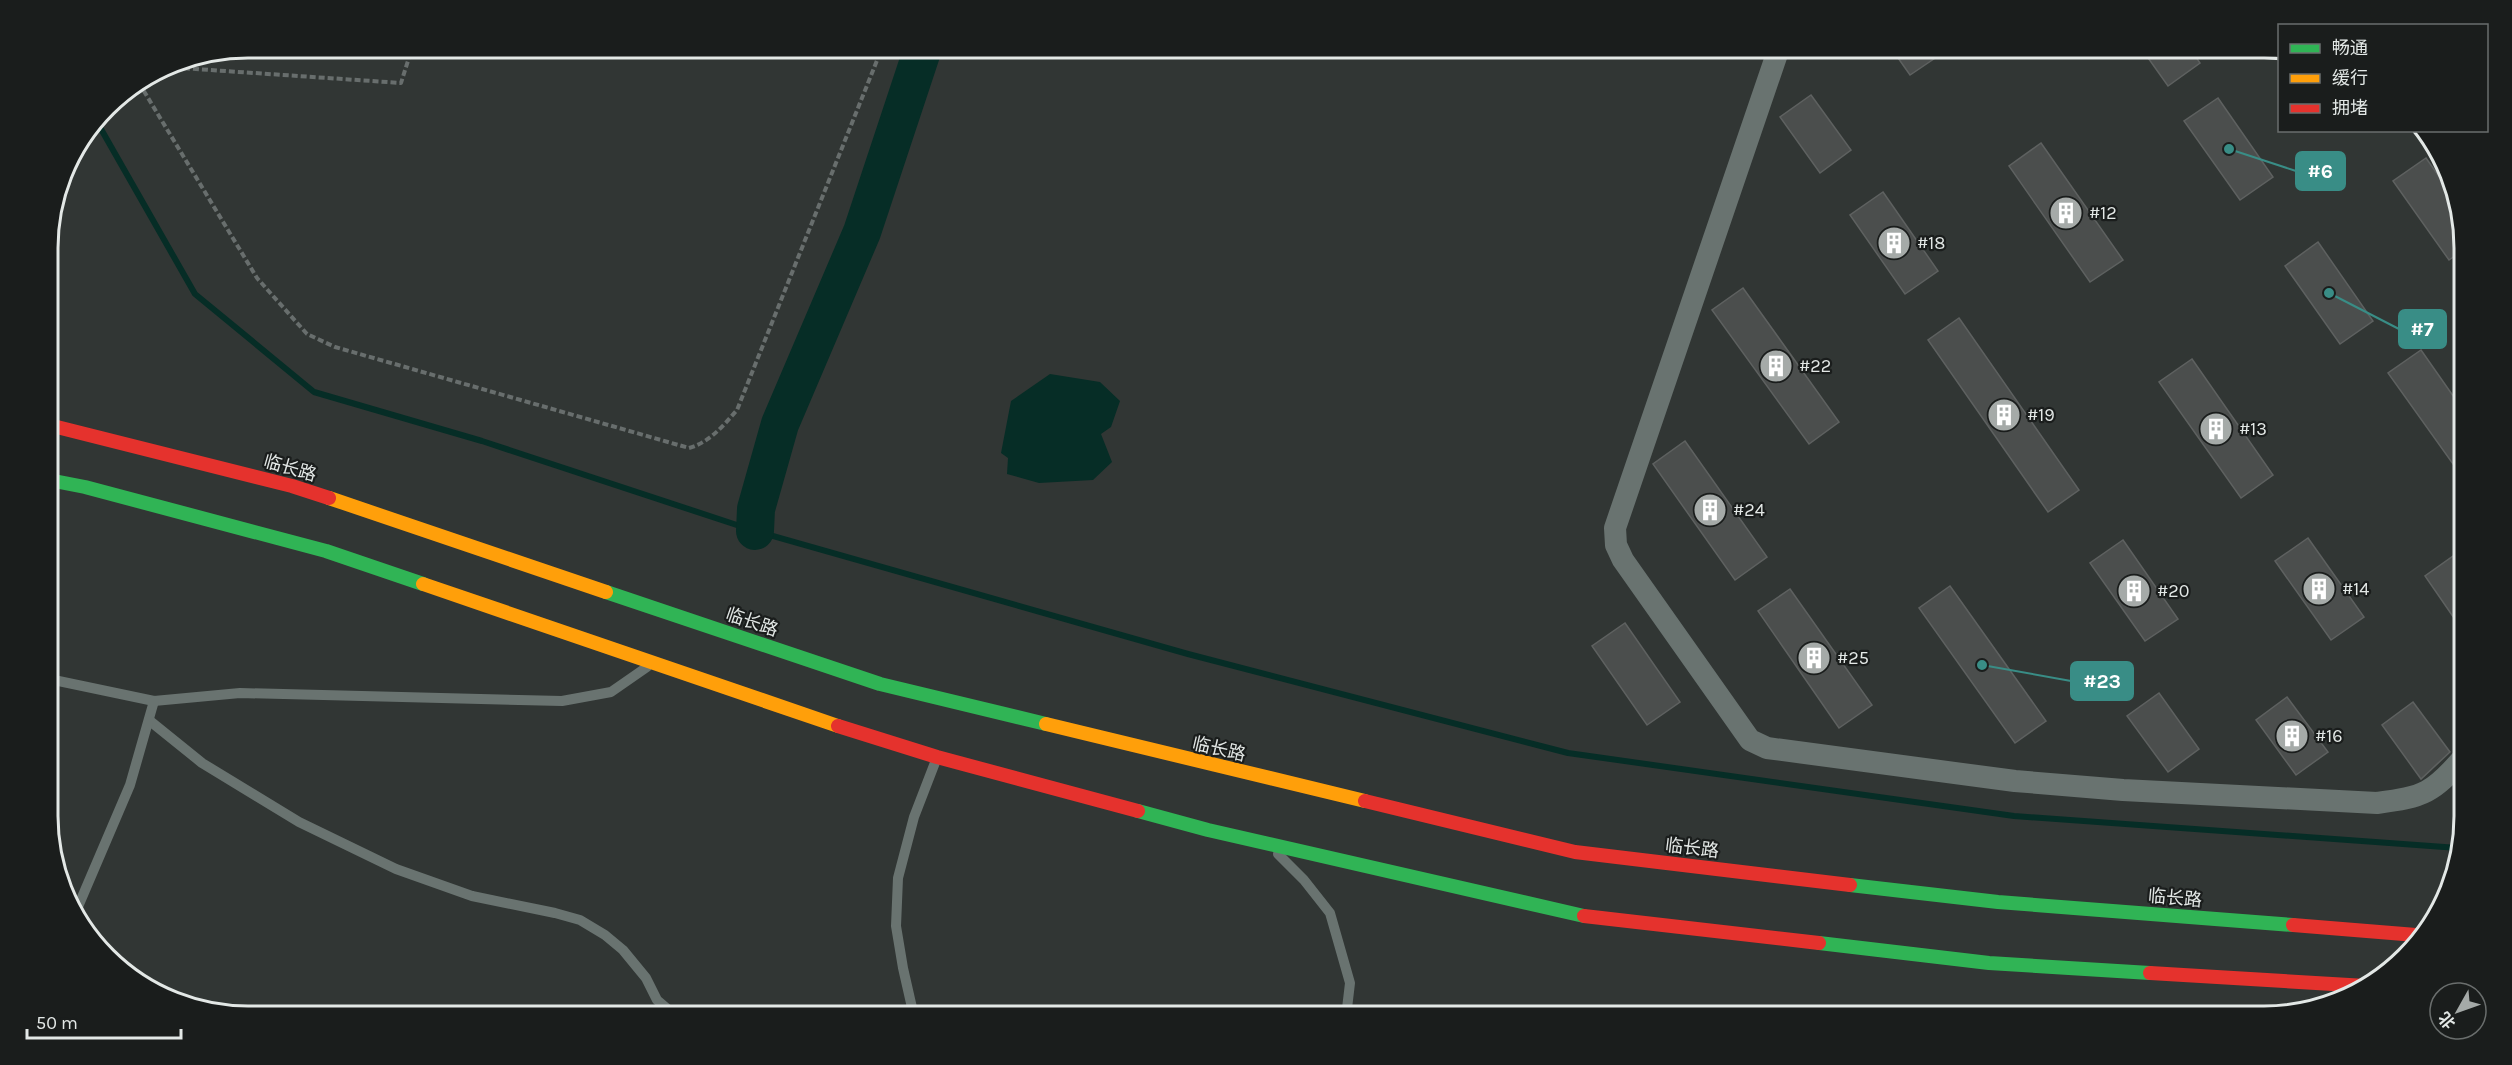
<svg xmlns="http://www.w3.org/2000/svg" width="2512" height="1065" font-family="Karla,'Noto Sans SC',sans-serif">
  <rect width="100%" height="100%" fill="#313634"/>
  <!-- water -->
  <path fill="#062d26" d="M1050 374 1100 382 1120 401 1111 427 1101 434 1112 462 1093 480 1039 483 1007 474 1008 458 1001 453 1011 401Z"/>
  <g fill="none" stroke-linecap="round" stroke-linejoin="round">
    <!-- stream -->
    <path stroke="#062d26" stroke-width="6" d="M97 122 195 294 314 392 482 441 755 531 1188 654 1568 753 2014 816 2458 848"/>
    <!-- river -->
    <path stroke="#062d26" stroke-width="38" d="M755 531 756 509 780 424 862 232 923 48"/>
  </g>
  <!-- building -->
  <g fill="#4b4e4d" stroke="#5e6160" stroke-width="1.5">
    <path d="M1891 48H1950L1910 75Z"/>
    <path d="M2141 48H2190L2200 63 2168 86Z"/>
    <path d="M1811 95 1851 150 1820 173 1780 117Z"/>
    <path d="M2218 98 2273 177 2240 200 2184 121Z"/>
    <path d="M2041 143 2123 260 2090 282 2009 166Z"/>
    <path d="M2426 158 2450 192 2462 222V251L2449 260 2393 181Z"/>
    <path d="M1883 192 1938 271 1905 294 1850 215Z"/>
    <path d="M2318 242 2373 321 2340 344 2285 266Z"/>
    <path d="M1743 288 1839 422 1809 444 1712 310Z"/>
    <path d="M1959 318 2079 490 2048 512 1928 340Z"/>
    <path d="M2421 350 2463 410V478L2388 373Z"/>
    <path d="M2192 359 2273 475 2241 498 2159 382Z"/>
    <path d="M1685 441 1767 557 1735 580 1653 464Z"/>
    <path d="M2308 538 2364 617 2331 640 2275 561Z"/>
    <path d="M2123 540 2178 619 2145 641 2090 563Z"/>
    <path d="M2463 549V631L2425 576Z"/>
    <path d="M1950 586 2046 721 2015 743 1919 608Z"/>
    <path d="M1790 589 1872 705 1839 728 1758 611Z"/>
    <path d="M1625 623 1680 702 1647 725 1592 646Z"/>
    <path d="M2159 693 2199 749 2168 772 2127 716Z"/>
    <path d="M2287 697 2328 752 2296 775 2256 720Z"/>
    <path d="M2413 702 2450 752 2421 779 2382 725Z"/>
  </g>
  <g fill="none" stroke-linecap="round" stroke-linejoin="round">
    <!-- path -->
    <g stroke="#686e6d" stroke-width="4" stroke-dasharray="6 3" stroke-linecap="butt">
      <path d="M166 67 401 83 412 48"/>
      <path d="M139 83 257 278 307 334 335 347 689 448C710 442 723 426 737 410L882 48"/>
    </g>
    <!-- lane -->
    <g stroke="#697370" stroke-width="10">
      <path d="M49 679 154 701 240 693 562 701 611 692 647 667"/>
      <path d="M150 721 202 763 299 822 396 869 472 896 555 913 580 920 605 935 623 950 646 978 657 1000 677 1017"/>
      <path d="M1278 854 1304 880 1330 913 1350 983 1346 1017"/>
      <path d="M77 909 130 785 154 701"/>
      <path d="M912 1017 913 1012 903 968 896 926 898 878 914 817 936 760"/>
    </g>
    <!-- street -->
    <path stroke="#697370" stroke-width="22" d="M1779 48 1615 528 1616 545 1623 560 1750 740 1767 748 2015 781 2123 790 2377 803C2424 797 2433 793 2464 757"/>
    <!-- fast -->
    <g stroke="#30b455" stroke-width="14">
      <path d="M49 480 85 487 326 551 423 584"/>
      <path d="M606 592 880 684 1046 724"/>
      <path d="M1138 811 1208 830 1584 916"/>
      <path d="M1850 885 1998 902 2293 925"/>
      <path d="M1819 943 1989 963 2150 973"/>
    </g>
    <!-- slow -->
    <g stroke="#ff9f0a" stroke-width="14">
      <path d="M329 498 606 592"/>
      <path d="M423 584 838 726"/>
      <path d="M1046 724 1365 801"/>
    </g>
    <!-- jam -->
    <g stroke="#e5322d" stroke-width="14">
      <path d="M49 425 292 486 329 498"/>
      <path d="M838 726 937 757 1138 811"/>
      <path d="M1365 801 1575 852 1850 885"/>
      <path d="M1584 916 1819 943"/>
      <path d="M2293 925 2416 935"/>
      <path d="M2150 973 2366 986"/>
    </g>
  </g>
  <!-- icons -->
  <defs>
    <symbol id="building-disc" viewBox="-11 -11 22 22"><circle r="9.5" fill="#a5aaa8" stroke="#1a1d1c"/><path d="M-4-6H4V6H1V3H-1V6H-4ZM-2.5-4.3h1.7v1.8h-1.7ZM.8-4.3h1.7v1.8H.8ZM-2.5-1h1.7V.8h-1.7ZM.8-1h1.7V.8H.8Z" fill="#fff"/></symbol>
  </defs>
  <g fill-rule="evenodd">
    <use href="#building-disc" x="2047" y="194" width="38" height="38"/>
    <use href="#building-disc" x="1875" y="224" width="38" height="38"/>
    <use href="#building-disc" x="1757" y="347" width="38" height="38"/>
    <use href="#building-disc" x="1985" y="396" width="38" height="38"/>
    <use href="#building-disc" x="2197" y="410" width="38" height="38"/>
    <use href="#building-disc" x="1691" y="491" width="38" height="38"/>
    <use href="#building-disc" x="2300" y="570" width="38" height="38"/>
    <use href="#building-disc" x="2115" y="572" width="38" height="38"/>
    <use href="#building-disc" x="1795" y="639" width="38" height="38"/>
    <use href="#building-disc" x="2273" y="717" width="38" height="38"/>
  </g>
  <g text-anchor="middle" stroke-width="4.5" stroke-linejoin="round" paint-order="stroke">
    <!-- poi labels -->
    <g font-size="18" fill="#e3e8e6" stroke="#1a1d1c" text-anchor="start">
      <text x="2089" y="219">#12</text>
      <text x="1917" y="249">#18</text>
      <text x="1799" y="372">#22</text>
      <text x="2027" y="421">#19</text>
      <text x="2239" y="435">#13</text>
      <text x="1733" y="516">#24</text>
      <text x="2342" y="595">#14</text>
      <text x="2157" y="597">#20</text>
      <text x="1837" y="664">#25</text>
      <text x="2315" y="742">#16</text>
    </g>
    <!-- street labels -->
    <g font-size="18" fill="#e3e8e6" stroke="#1a1d1c">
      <text transform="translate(290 468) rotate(16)" y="6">临长路</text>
      <text transform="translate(752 622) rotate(19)" y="6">临长路</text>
      <text transform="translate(1219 749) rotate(13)" y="6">临长路</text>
      <text transform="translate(1692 848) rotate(7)" y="6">临长路</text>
      <text transform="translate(2175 898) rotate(5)" y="6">临长路</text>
    </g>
  </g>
  <!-- crop -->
  <path d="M0 0H2512V1065H0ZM248 58H2264A190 190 0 0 1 2454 248V816A190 190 0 0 1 2264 1006H248A190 190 0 0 1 58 816V248A190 190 0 0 1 248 58Z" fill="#1a1d1c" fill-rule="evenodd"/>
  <path fill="none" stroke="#e3e8e6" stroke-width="3" d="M248 58H2264A190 190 0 0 1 2454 248V816A190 190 0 0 1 2264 1006H248A190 190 0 0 1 58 816V248A190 190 0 0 1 248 58Z"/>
  <!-- callouts -->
  <path fill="none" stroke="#398d86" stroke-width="2" d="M2229 149L2296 171M2329 293L2399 329M1982 665L2071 681"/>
  <g fill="#398d86" stroke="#1a1d1c" stroke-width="2">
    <circle cx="2229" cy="149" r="6"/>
    <circle cx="2329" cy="293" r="6"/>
    <circle cx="1982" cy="665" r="6"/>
  </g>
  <g fill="#398d86" stroke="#398d86" stroke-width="2">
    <rect x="2296" y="152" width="49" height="38" rx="6"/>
    <rect x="2399" y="310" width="47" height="38" rx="6"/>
    <rect x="2071" y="662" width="62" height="38" rx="6"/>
  </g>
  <g font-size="20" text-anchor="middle" font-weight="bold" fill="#fff">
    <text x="2320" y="178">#6</text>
    <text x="2422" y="336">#7</text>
    <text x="2102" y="688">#23</text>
  </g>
  <!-- legend -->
  <rect x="2278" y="24" width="210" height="108" fill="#1a1d1c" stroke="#6a6e6d" stroke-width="1.5"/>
  <rect x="2290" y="44" width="30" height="9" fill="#30b455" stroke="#6a6e6d" stroke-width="1.5"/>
  <text x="2332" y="54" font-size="18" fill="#e3e8e6">畅通</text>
  <rect x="2290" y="74" width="30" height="9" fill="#ff9f0a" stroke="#6a6e6d" stroke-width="1.5"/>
  <text x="2332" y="84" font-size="18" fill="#e3e8e6">缓行</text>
  <rect x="2290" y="104" width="30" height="9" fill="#e5322d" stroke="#6a6e6d" stroke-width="1.5"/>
  <text x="2332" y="114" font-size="18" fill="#e3e8e6">拥堵</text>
  <!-- north arrow -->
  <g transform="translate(2458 1011) rotate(230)"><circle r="28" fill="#1a1d1c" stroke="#6a6e6d" stroke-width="1.5"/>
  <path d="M0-4.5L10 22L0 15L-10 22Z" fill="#a5aaa8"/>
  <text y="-9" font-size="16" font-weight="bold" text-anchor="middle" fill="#e3e8e6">北</text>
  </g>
  <!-- scale -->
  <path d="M27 1029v9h154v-9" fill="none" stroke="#e3e8e6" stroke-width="3"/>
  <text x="36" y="1029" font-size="18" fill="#e3e8e6" stroke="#1a1d1c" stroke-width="4.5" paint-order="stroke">50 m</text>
</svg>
